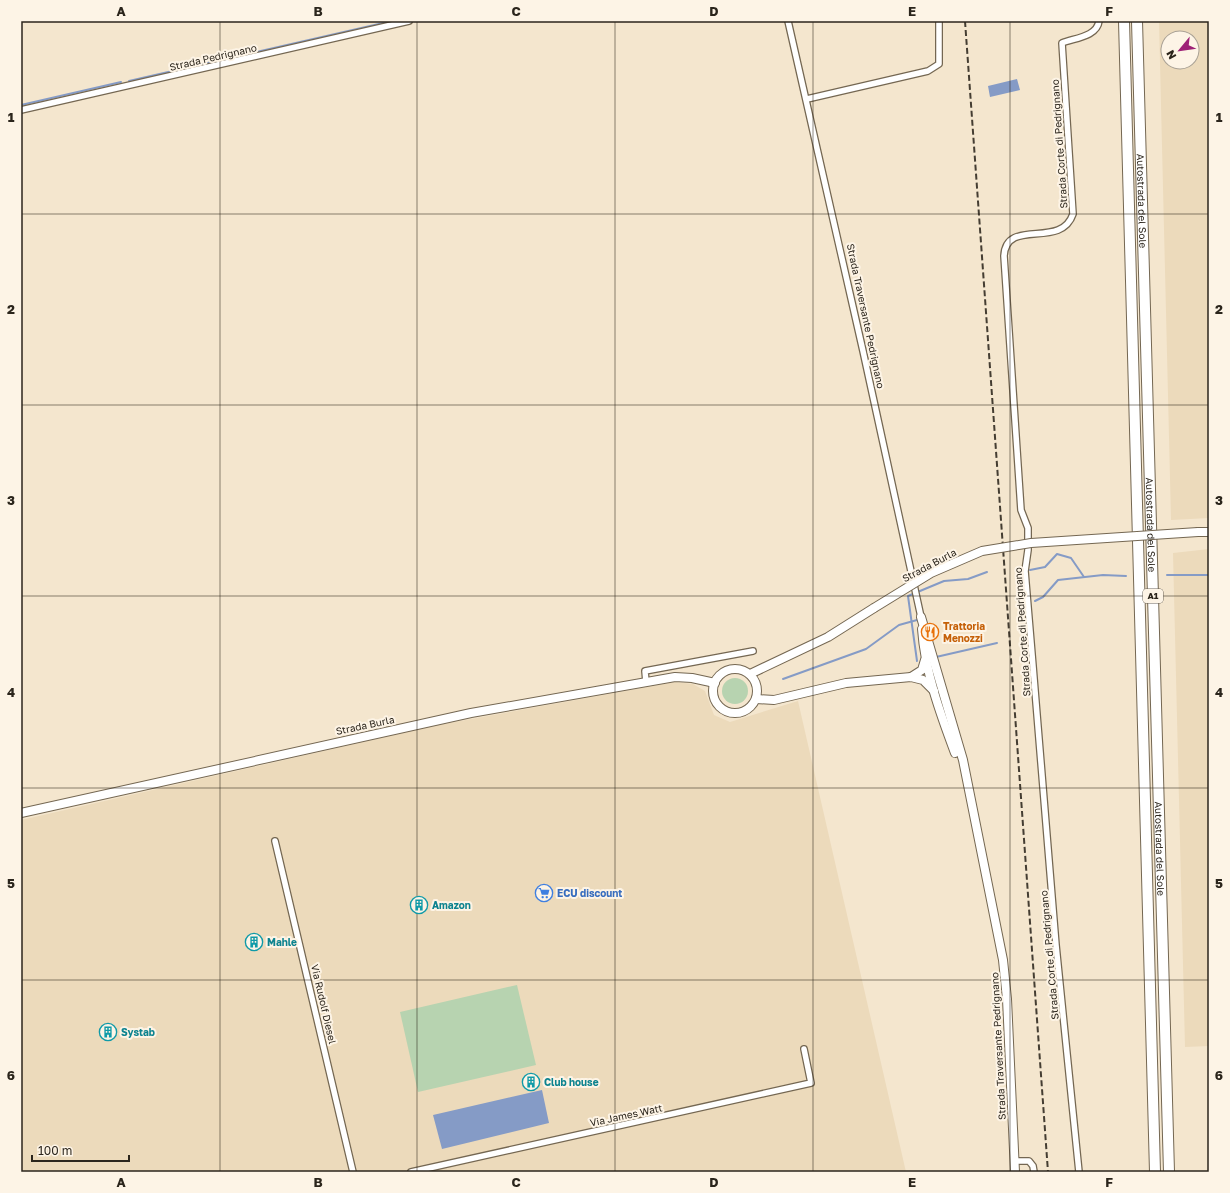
<svg xmlns="http://www.w3.org/2000/svg" width="1230" height="1193" font-family="'Golos Text',sans-serif">
  <rect width="100%" height="100%" fill="#f4e6ce"/>
  <!-- built -->
  <g fill="#ecdabb" fill-rule="evenodd">
    <path d="M1159 21H1209V518L1171 520ZM1168 38H1192V62H1168Z"/>
    <path d="M1209 549V1046L1185 1047 1173 553Z"/>
    <path d="M675 682 693 684 705 691 714 715 730 722 798 701 906 1172H21V820L438 725Z"/>
  </g>
  <!-- green -->
  <g fill="#b7d3b0">
    <circle cx="735" cy="691" r="13"/>
    <path d="M517 985 536 1065 418 1092 400 1012Z"/>
  </g>
  <!-- water -->
  <g fill="#859bc6">
    <path d="M1017 79 1020 90 990 97 988 86Z"/>
    <path d="M542 1090 549 1123 442 1149 433 1115Z"/>
  </g>
  <g fill="none" stroke-linecap="round" stroke-linejoin="round">
    <!-- stream -->
    <g stroke="#859bc6" stroke-width="2">
      <path d="M234 57 392 21"/>
      <path d="M129 81 225 59"/>
      <path d="M21 105 121 82"/>
      <path d="M1030 570 1045 567 1057 554 1071 558 1084 577"/>
      <path d="M1167 575H1209"/>
      <path d="M1035 601 1043 597 1058 580 1103 575 1126 576"/>
      <path d="M936 657 997 643"/>
      <path d="M917 661 908 596 944 581 968 579 987 572"/>
      <path d="M783 679 866 649 899 625 917 620"/>
    </g>
    <defs>
      <g id="street">
        <path d="M788 21 863 351 921 617"/>
        <path d="M807 99 928 71 939 64V21"/>
        <path d="M21 110 409 21"/>
        <path d="M646 682 645 671 753 651"/>
        <path d="M275 841 353 1172"/>
        <path d="M1015 1161H1029L1033 1166 1034 1172"/>
        <path d="M411 1172 811 1083 804 1049"/>
        <path d="M1079 1172 1056 945 1033 666 1025 571 1028 550V528L1021 510 1004 256C1006 217 1061 250 1073 214L1062 43C1074 38 1097 37 1099 21"/>
      </g>
      <g id="secondary">
        <path d="M1198 532H1209"/>
        <path d="M921 617 963 760 1003 960 1007 999 1015 1172"/>
        <path d="M922 629C925 672 940 713 955 753"/>
        <circle cx="735" cy="691" r="22"/>
        <path d="M750 674 828 637 874 608"/>
        <path d="M911 677 922 670 925 660"/>
        <path d="M756 699 774 700 846 683 911 677 923 680 934 691"/>
        <path d="M21 813 471 713 675 677 692 678 715 683"/>
      </g>
      <g id="highway">
        <path d="M1124 21 1155 1172"/>
        <path id="s1" d="M1137 21 1169 1172"/>
      </g>
    </defs>
    <!-- street casing -->
    <use href="#street" stroke="#746752" stroke-width="8"/>
    <!-- secondary casing -->
    <use href="#secondary" stroke="#746752" stroke-width="10"/>
    <!-- highway casing -->
    <use href="#highway" stroke="#746752" stroke-width="12"/>
    <!-- street -->
    <use href="#street" stroke="#fff" stroke-width="5.5"/>
    <!-- secondary -->
    <use href="#secondary" stroke="#fff" stroke-width="8"/>
    <!-- highway -->
    <use href="#highway" stroke="#fff" stroke-width="10"/>
    <!-- rail -->
    <path stroke="#443d32" stroke-width="2" stroke-dasharray="6 3" stroke-linecap="butt" d="M965 21 1048 1172"/>
    <defs>
      <path id="secondary-bridge" d="M874 608 931 573 982 551 1031 543 1198 532"/>
    </defs>
    <!-- secondary-bridge casing -->
    <use href="#secondary-bridge" stroke="#746752" stroke-width="10" stroke-linecap="butt"/>
    <!-- secondary-bridge -->
    <use href="#secondary-bridge" stroke="#fff" stroke-width="8"/>
  </g>
  <!-- grid -->
  <path fill="none" stroke="#2b251c" stroke-width="1" stroke-opacity="0.55" d="M220 21V1172M417 21V1172M615 21V1172M813 21V1172M1010 21V1172M21 214H1209M21 405H1209M21 596H1209M21 788H1209M21 980H1209"/>
  <!-- icons -->
  <defs>
    <symbol id="restaurant-ring" viewBox="-11 -11 22 22"><circle r="9.5" fill="#fdf4e6" stroke="#e8710a" stroke-width="1.5"/><path d="M-5-6h1v4h1v-4h1v4h1v-4h1v5L-1.5 .5V6h-2V.5L-5-1ZM5-6V6H3V1.5H1.5Q1.5-4 5-6Z" fill="#e8710a"/></symbol>
    <symbol id="supermarket-ring" viewBox="-11 -11 22 22"><circle r="9.5" fill="#fdf4e6" stroke="#3f7fe0" stroke-width="1.5"/><path d="M-6-5.5h2.5l.6 2H6L4.5 2H-2.5L-4.4-4H-6ZM-1.5 3.2a1.3 1.3 0 1 0 .1 0ZM3 3.2a1.3 1.3 0 1 0 .1 0Z" fill="#3f7fe0"/></symbol>
    <symbol id="building-ring" viewBox="-11 -11 22 22"><circle r="9.5" fill="#fdf4e6" stroke="#0f9aa8" stroke-width="1.5"/><path d="M-4-6H4V6H1V3H-1V6H-4ZM-2.5-4.3h1.7v1.8h-1.7ZM.8-4.3h1.7v1.8H.8ZM-2.5-1h1.7V.8h-1.7ZM.8-1h1.7V.8H.8Z" fill="#0f9aa8"/></symbol>
  </defs>
  <g fill-rule="evenodd">
    <use href="#restaurant-ring" x="920" y="622" width="20" height="20"/>
    <use href="#supermarket-ring" x="534" y="883" width="20" height="20"/>
    <use href="#building-ring" x="409" y="895" width="20" height="20"/>
    <use href="#building-ring" x="244" y="932" width="20" height="20"/>
    <use href="#building-ring" x="98" y="1022" width="20" height="20"/>
    <use href="#building-ring" x="521" y="1072" width="20" height="20"/>
  </g>
  <g text-anchor="middle" stroke-width="4" stroke-linejoin="round" paint-order="stroke">
    <!-- shield labels -->
    <rect fill="#fdf4e6" stroke="#6a6359" stroke-width="1" x="1143" y="589" width="20" height="14" rx="3"/>
    <g font-size="9" font-weight="bold" fill="#2b251c">
      <text x="1153" y="599">A1</text>
    </g>
    <!-- street labels -->
    <g font-size="10" fill="#2b251c" stroke="#fdf4e6">
      <text transform="translate(213 57) rotate(-13)" y="4">Strada Pedrignano</text>
      <text transform="translate(1059 144) rotate(-94)" y="4">Strada Corte di Pedrignano</text>
      <text dy="4" stroke="none"><textPath href="#s1" startOffset="180">Autostrada del Sole</textPath></text>
      <text transform="translate(866 316) rotate(78)" y="4">Strada Traversante Pedrignano</text>
      <text dy="4" stroke="none"><textPath href="#s1" startOffset="504">Autostrada del Sole</textPath></text>
      <text transform="translate(929 565) rotate(-28)" y="4">Strada Burla</text>
      <text transform="translate(1022 632) rotate(-94)" y="4">Strada Corte di Pedrignano</text>
      <text transform="translate(365 725) rotate(-12)" y="4">Strada Burla</text>
      <text dy="4" stroke="none"><textPath href="#s1" startOffset="828">Autostrada del Sole</textPath></text>
      <text transform="translate(1049 955) rotate(-95)" y="4">Strada Corte di Pedrignano</text>
      <text transform="translate(324 1004) rotate(77)" y="4">Via Rudolf Diesel</text>
      <text transform="translate(998 1046) rotate(-93)" y="4">Strada Traversante Pedrignano</text>
      <text transform="translate(626 1115) rotate(-12)" y="4">Via James Watt</text>
    </g>
    <!-- food labels -->
    <g font-size="10" font-weight="bold" fill="#c56008" stroke="#fdf4e6" text-anchor="start">
      <text x="943" y="630">Trattoria<tspan x="943" dy="12">Menozzi</tspan></text>
    </g>
    <!-- shop labels -->
    <g font-size="10" font-weight="bold" fill="#366cbe" stroke="#fdf4e6" text-anchor="start">
      <text x="557" y="897">ECU discount</text>
    </g>
    <!-- culture labels -->
    <g font-size="10" font-weight="bold" fill="#0d838f" stroke="#fdf4e6" text-anchor="start">
      <text x="432" y="909">Amazon</text>
      <text x="267" y="946">Mahle</text>
      <text x="121" y="1036">Systab</text>
      <text x="544" y="1086">Club house</text>
    </g>
  </g>
  <!-- border -->
  <rect width="1230" height="1193" fill="none" stroke="#fdf4e6" stroke-width="44"/>
  <!-- north arrow -->
  <g transform="translate(1180 50) rotate(241)"><circle r="19" fill="#fdf4e6" stroke="#a9a195"/>
  <path d="M0-3L7 15L0 10L-7 15Z" fill="#9e2176"/>
  <text y="-6" font-size="11" font-weight="bold" text-anchor="middle" fill="#2b251c">N</text>
  </g>
  <!-- scale -->
  <path d="M32 1155v6h97v-6" fill="none" stroke="#2b251c" stroke-width="2"/>
  <text x="38" y="1155" font-size="12" fill="#2b251c" stroke="#fdf4e6" stroke-width="3" paint-order="stroke">100 m</text>
  <rect x="22" y="22" width="1186" height="1149" fill="none" stroke="#2b251c" stroke-width="1.5"/>
  <g font-size="13" text-anchor="middle" font-weight="bold" fill="#2b251c">
    <text x="121" y="16">A</text>
    <text x="318" y="16">B</text>
    <text x="516" y="16">C</text>
    <text x="714" y="16">D</text>
    <text x="912" y="16">E</text>
    <text x="1109" y="16">F</text>
    <text x="11" y="122">1</text>
    <text x="1219" y="122">1</text>
    <text x="11" y="314">2</text>
    <text x="1219" y="314">2</text>
    <text x="11" y="505">3</text>
    <text x="1219" y="505">3</text>
    <text x="11" y="697">4</text>
    <text x="1219" y="697">4</text>
    <text x="11" y="888">5</text>
    <text x="1219" y="888">5</text>
    <text x="11" y="1080">6</text>
    <text x="1219" y="1080">6</text>
    <text x="121" y="1187">A</text>
    <text x="318" y="1187">B</text>
    <text x="516" y="1187">C</text>
    <text x="714" y="1187">D</text>
    <text x="912" y="1187">E</text>
    <text x="1109" y="1187">F</text>
  </g>
</svg>
